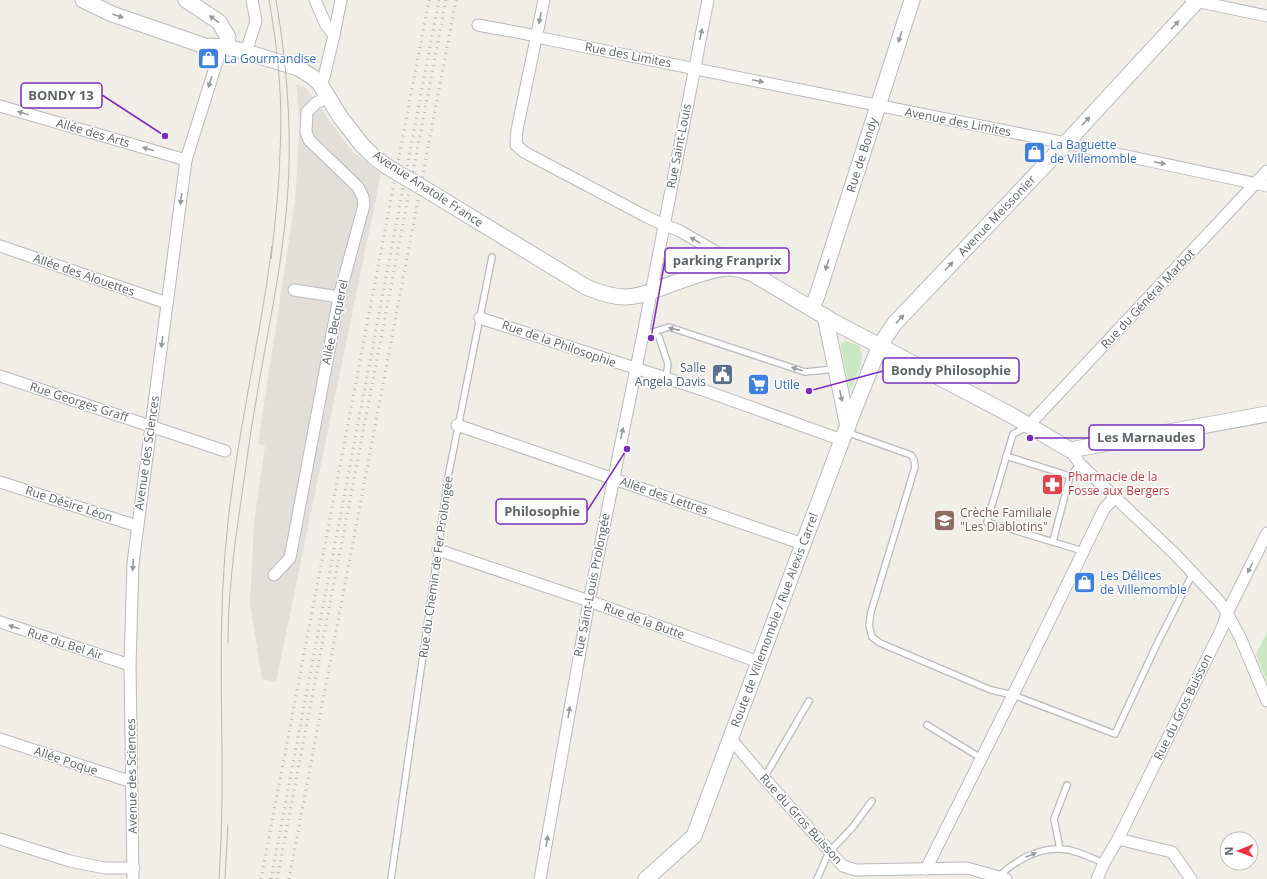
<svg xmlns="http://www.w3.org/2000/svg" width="1267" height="879" font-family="'Open Sans',sans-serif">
  <rect width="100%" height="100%" fill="#f1ede7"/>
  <!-- industrial -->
  <path fill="#e2dfdb" d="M296 84 305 87 351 150 381 174 276 682 262 679 250 603 254 523 265 446 258 444 295 201 300 121Z"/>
  <!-- green -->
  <g fill="#c9e8c3">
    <path d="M846 341 859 346C867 360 856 376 850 390L841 348 842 343Z"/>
    <path d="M1267 632V682L1256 654Z"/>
  </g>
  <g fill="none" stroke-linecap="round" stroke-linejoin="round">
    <defs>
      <g id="lane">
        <path d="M652 332 659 337 668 364 666 378"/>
        <path d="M653 332 669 327 805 372 835 369"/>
        <path d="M1027 427 1013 434 987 522 1083 551"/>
        <path d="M846 432 911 455 914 460 915 467 871 612 869 625 872 637 880 643 991 690 1013 695 1115 734 1156 646 1193 573"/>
        <path d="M1006 456 1070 476 1053 541"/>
        <path d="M1070 476 1080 464"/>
        <path d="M927 725 981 758"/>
        <path d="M764 778 809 701"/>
        <path d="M1060 849 1054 819 1067 785"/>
        <path d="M999 876C1015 861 1037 848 1060 849 1075 849 1091 858 1104 863"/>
        <path d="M391 879 438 550 448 477 492 257"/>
        <path d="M817 879 829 852 852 828 872 801"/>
      </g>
      <g id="street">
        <path d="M315 0 326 25 334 35 324 77 320 84"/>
        <path d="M544 0 517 130 516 145 524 152 645 216 664 225 678 230 744 268"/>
        <path d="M1191 0 1267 16"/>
        <path d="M478 25 527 34 546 39 1066 143 1267 186"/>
        <path d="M334 35 341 0"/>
        <path d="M246 52 256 21 252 0"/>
        <path d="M0 106 186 160"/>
        <path d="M0 246 167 303"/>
        <path d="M294 290 339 297"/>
        <path d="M480 318 703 390 842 440"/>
        <path d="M0 376 225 451"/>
        <path d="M457 425 803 544"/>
        <path d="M1028 426 1267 171"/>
        <path d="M1070 450 1080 464 1175 554 1219 601 1227 613 1240 637 1267 701"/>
        <path d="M0 482 137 526"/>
        <path d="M438 550 589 601 759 662"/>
        <path d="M274 575 290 558 339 297 364 205 363 197 358 187 309 140 306 132 307 112 316 103 328 97"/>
        <path d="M0 622 130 665"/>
        <path d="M730 738 764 778 843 866 856 870 967 868 1006 879"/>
        <path d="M0 739 132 782"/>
        <path d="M0 839 70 861 105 868H134"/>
        <path d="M1118 839 1172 852 1191 879"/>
        <path d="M926 869 1013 695 1104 509 1116 496"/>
        <path d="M133 879 130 665 133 563 186 160 219 55 226 47"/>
        <path d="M540 879 589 601 644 329 708 0"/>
        <path d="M1097 879 1104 863 1118 839 1223 626 1227 613 1267 533"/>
      </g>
      <g id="secondary">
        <path d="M83 0 112 14 205 46 226 47 246 52 298 68 314 78 320 84 341 118 362 145 373 156 386 166"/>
        <path d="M186 0 219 22 228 37 226 47"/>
        <path d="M430 192 586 287C598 292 612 297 625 297 636 297 648 293 658 289 678 282 708 269 729 268 737 268 745 271 753 274L834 322 1011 415 1070 450 1267 414"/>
        <path id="s1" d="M812 309 818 293 912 0"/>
        <path d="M825 316 848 427"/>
        <path id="s2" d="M646 879 694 836 842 440 880 345 895 323 1066 143 1198 0"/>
      </g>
    </defs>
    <!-- lane casing -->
    <use href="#lane" stroke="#b7babe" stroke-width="8"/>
    <!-- street casing -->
    <use href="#street" stroke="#b7babe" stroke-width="13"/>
    <!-- secondary casing -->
    <use href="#secondary" stroke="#b5bbbe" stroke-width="17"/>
    <!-- lane -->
    <use href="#lane" stroke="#fff" stroke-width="5.5"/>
    <!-- street -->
    <use href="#street" stroke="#fff" stroke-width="11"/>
    <!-- secondary -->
    <use href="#secondary" stroke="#fff" stroke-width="15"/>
    <!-- tram -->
    <g stroke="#b5b6b7" stroke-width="1">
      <path d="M228 643C228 595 234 548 241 501 246 467 250 434 256 401 266 339 280 277 286 214 293 143 288 70 276 0"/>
      <path d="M219 879C227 770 216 661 225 553 233 449 259 349 272 246L271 259C275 224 279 188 280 152 283 101 278 50 269 0"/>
      <path d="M225 879 228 825"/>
    </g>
    <!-- rail -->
    <g stroke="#b5b6b7" stroke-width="3" stroke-dasharray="1 5" stroke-linecap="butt">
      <path d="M261 879 429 0"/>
      <path d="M271 879 439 0"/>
      <path d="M277 879 446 0"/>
      <path d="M289 879 456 0"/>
    </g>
    <defs>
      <path id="secondary-bridge" d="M386 166 430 192"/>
    </defs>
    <!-- secondary-bridge casing -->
    <use href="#secondary-bridge" stroke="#b5bbbe" stroke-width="17" stroke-linecap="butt"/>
    <!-- secondary-bridge -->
    <use href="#secondary-bridge" stroke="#fff" stroke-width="15"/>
  </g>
  <!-- one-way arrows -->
  <defs><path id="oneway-solid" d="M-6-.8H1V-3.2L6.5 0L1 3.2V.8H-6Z"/></defs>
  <g fill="#969a9c">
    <use href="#oneway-solid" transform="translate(118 16) rotate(19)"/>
    <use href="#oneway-solid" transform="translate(540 18) rotate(101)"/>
    <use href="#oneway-solid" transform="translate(214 19) rotate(-145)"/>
    <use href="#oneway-solid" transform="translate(1175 25) rotate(-47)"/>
    <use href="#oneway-solid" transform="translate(701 34) rotate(-78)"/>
    <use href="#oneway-solid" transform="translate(900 37) rotate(108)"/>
    <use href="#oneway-solid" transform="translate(758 81) rotate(12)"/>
    <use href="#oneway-solid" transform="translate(210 82) rotate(107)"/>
    <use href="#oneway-solid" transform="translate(23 113) rotate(-164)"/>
    <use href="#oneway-solid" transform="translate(1086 121) rotate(-47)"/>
    <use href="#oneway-solid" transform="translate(148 149) rotate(-164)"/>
    <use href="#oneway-solid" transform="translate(1160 163) rotate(12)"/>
    <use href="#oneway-solid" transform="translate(181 199) rotate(97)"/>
    <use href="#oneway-solid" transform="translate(695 240) rotate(-149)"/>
    <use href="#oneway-solid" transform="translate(827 265) rotate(108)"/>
    <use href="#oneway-solid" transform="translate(949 266) rotate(-47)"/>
    <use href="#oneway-solid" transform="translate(900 319) rotate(-47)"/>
    <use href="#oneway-solid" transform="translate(674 329) rotate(-167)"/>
    <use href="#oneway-solid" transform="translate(162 342) rotate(97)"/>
    <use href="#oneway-solid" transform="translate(797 369) rotate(-162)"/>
    <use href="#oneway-solid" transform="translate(841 396) rotate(78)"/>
    <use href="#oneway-solid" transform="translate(622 433) rotate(-78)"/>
    <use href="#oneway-solid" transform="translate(133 565) rotate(93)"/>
    <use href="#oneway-solid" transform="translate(1250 568) rotate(117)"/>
    <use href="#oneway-solid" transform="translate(14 627) rotate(-162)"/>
    <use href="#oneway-solid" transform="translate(569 712) rotate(-80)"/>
    <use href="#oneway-solid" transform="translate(547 841) rotate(-81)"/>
    <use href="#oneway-solid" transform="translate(1031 855) rotate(-22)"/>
  </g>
  <!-- icons -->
  <defs>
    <symbol id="shop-square" viewBox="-11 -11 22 22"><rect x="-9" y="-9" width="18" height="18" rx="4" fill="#3f7fe0" stroke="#fff"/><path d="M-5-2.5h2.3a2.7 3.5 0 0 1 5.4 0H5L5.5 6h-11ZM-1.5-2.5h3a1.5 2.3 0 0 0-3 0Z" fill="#fff"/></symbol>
    <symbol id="civic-square" viewBox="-11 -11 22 22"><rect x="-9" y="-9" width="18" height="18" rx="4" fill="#5c6f8a" stroke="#fff"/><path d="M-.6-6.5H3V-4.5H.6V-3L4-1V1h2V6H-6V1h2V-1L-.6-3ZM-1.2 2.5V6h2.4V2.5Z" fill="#fff"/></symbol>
    <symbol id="supermarket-square" viewBox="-11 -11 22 22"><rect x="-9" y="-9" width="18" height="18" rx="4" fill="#3f7fe0" stroke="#fff"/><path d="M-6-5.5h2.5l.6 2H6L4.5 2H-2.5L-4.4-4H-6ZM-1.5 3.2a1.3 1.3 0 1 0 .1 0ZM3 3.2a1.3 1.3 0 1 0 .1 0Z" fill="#fff"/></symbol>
    <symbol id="pharmacy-square" viewBox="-11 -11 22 22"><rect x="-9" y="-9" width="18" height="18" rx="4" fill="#e0444e" stroke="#fff"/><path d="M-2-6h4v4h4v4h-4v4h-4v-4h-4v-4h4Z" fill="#fff"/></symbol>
    <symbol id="school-square" viewBox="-11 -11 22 22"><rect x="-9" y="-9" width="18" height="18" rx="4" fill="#8d6e63" stroke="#fff"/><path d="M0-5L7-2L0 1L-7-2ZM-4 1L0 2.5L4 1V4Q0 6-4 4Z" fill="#fff"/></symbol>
  </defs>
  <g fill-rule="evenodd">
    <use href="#shop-square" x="196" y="46" width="25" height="25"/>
    <use href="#shop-square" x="1022" y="140" width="25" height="25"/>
    <use href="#civic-square" x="710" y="362" width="25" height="25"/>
    <use href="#supermarket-square" x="746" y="372" width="25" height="25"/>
    <use href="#pharmacy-square" x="1040" y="472" width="25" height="25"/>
    <use href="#school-square" x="932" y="508" width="25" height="25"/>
    <use href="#shop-square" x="1072" y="570" width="25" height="25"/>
  </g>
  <g text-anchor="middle" stroke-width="3" stroke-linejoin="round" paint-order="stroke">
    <!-- street labels -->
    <g font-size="12" fill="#5e6467" stroke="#fff">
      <text transform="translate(628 55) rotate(11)" y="4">Rue des Limites</text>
      <text transform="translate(958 122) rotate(11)" y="4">Avenue des Limites</text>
      <text transform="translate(93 133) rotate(16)" y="4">Allée des Arts</text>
      <text transform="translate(679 146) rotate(-79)" y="4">Rue Saint-Louis</text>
      <text dy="4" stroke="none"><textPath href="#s1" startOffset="162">Rue de Bondy</textPath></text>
      <text transform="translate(428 189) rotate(33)" y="4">Avenue Anatole France</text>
      <text dy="4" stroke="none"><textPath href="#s2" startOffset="764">Avenue Meissonier</textPath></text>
      <text transform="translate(84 275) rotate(19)" y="4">Allée des Alouettes</text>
      <text transform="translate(1148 299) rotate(-47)" y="4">Rue du Général Marbot</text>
      <text transform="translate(335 322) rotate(-78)" y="4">Allée Becquerel</text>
      <text transform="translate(559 344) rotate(19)" y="4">Rue de la Philosophie</text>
      <text transform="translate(79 402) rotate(18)" y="4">Rue Georges Graff</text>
      <text transform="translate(147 453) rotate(-82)" y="4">Avenue des Sciences</text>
      <text transform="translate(664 496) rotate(19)" y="4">Allée des Lettres</text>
      <text transform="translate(69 504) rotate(18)" y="4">Rue Désire Léon</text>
      <text transform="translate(436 567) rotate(-82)" y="4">Rue du Chemin de Fer Prolongée</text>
      <text transform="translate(592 585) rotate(-79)" y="4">Rue Saint-Louis Prolongée</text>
      <text dy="4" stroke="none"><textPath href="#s2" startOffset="295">Route de Villemomble / Rue Alexis Carrel</textPath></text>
      <text transform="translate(644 621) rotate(20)" y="4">Rue de la Butte</text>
      <text transform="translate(65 644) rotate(18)" y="4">Rue du Bel Air</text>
      <text transform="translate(1183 707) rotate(-64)" y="4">Rue du Gros Buisson</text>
      <text transform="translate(66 761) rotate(18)" y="4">Allée Poque</text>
      <text transform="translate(132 776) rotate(-91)" y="4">Avenue des Sciences</text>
      <text transform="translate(801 819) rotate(48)" y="4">Rue du Gros Buisson</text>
    </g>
    <!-- shop labels -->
    <g font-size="12" fill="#366cbe" stroke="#fff" text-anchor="start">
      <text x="224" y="63">La Gourmandise</text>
      <text x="1050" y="149">La Baguette<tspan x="1050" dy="14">de Villemomble</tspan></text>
      <text x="774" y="389">Utile</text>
      <text x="1100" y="580">Les Délices<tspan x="1100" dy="14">de Villemomble</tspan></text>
    </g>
    <!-- service labels -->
    <g font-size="12" fill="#4e5e75" stroke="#fff" text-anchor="end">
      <text x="706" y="372">Salle<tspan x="706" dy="14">Angela Davis</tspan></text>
    </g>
    <!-- health labels -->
    <g font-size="12" fill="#be3a42" stroke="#fff" text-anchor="start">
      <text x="1068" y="481">Pharmacie de la<tspan x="1068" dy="14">Fosse aux Bergers</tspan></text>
    </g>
    <!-- education labels -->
    <g font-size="12" fill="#785e54" stroke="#fff" text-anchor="start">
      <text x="960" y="517">Crèche Familiale<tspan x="960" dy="14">"Les Diablotins"</tspan></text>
    </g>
  </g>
  <!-- callouts -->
  <path fill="none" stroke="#7b2cbf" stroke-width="1.5" d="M165 136L102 95M651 338L665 260M809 391L883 371M1030 438L1089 438M627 449L587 511"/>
  <g fill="#7b2cbf" stroke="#fff" stroke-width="1.5">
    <circle cx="165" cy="136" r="4"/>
    <circle cx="651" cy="338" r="4"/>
    <circle cx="809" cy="391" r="4"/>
    <circle cx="1030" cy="438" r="4"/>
    <circle cx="627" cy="449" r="4"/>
  </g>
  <g fill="#fff" stroke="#7b2cbf" stroke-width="1.5">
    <rect x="21" y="83" width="81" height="25" rx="4"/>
    <rect x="665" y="248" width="124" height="25" rx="4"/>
    <rect x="883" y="358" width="136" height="25" rx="4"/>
    <rect x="1089" y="425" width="115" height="25" rx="4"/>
    <rect x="496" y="499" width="91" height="25" rx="4"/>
  </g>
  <g font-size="13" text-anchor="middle" font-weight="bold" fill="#5e6467">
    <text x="61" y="100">BONDY 13</text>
    <text x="727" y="265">parking Franprix</text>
    <text x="951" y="375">Bondy Philosophie</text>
    <text x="1146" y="442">Les Marnaudes</text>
    <text x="542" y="516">Philosophie</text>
  </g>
  <!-- north arrow -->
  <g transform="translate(1239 851) rotate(269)"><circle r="19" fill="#ffffff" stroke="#bfc1c2"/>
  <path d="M0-3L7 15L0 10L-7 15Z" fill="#ed3141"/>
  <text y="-6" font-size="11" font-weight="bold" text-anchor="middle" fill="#5e6467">N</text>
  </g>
</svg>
